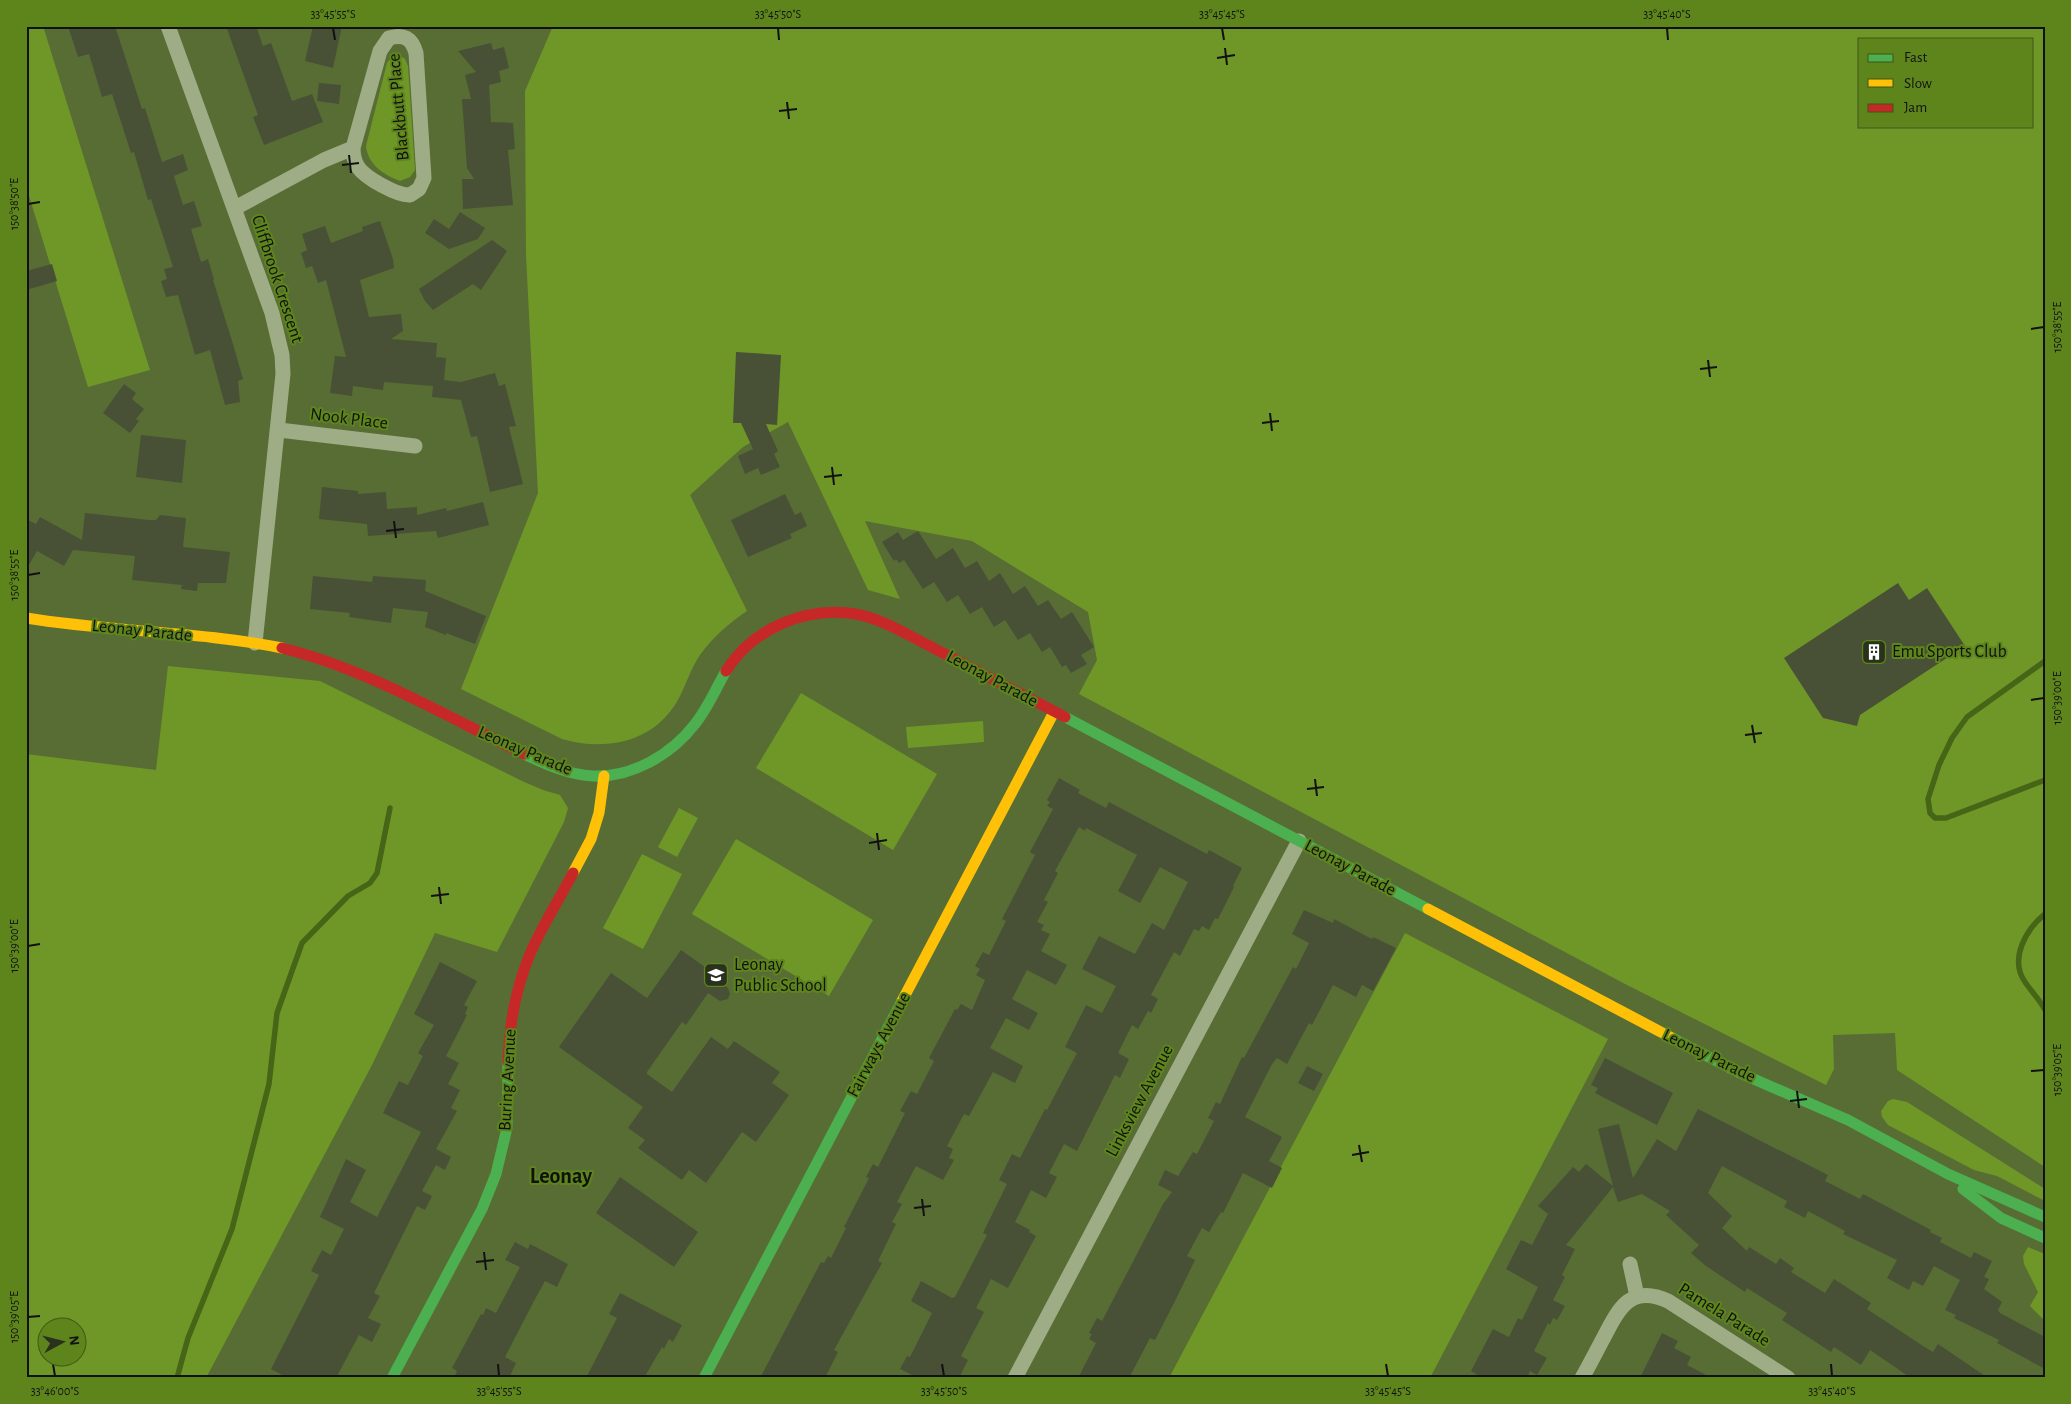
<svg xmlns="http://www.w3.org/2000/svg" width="2071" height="1404" viewBox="0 0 2071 1404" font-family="'Alegreya Sans',sans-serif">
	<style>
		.green { fill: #6f9728; fill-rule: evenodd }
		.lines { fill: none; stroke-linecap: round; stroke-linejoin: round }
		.stream { stroke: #476516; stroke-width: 5.5 }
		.building { fill: #485136 }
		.street { stroke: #9fad87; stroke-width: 15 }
		.fast { stroke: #4caf50; stroke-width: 11 }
		.slow { stroke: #ffc107; stroke-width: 11 }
		.jam { stroke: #c62828; stroke-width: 11 }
		.ticks { fill: none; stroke: #111; stroke-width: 2 }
		.labels { text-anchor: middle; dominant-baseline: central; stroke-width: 4; stroke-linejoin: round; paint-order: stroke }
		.street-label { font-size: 18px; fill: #111; stroke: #5e851c }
		.poi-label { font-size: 18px; fill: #111; stroke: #5e851c; text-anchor: start }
		.district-label { font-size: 22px; font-weight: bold; fill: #111; stroke: #5e851c }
		.neatline { fill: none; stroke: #111; stroke-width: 2 }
		.ticks-label { font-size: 12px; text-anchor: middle; fill: #111 }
	</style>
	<rect width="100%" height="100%" fill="#586d34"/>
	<g class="green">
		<polygon points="26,26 43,26 150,370 88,387 26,186"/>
		<path d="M 553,26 L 2045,26 L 2045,1167 L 1897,1070 L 1895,1033 L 1833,1035 L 1834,1069 L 1826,1085 L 1627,985 L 1079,694 L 1097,660 L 1088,612 L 972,541 L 865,521 L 900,599 L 868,590 L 788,422 L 743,447 L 690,495 L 747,611 C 729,623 713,637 700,655 C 691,668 687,682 680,696 C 657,742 607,752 562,739 L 461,689 L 538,493 L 526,255 L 525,91 ZM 1860,39 L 2032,39 L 2032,126 L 1860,126 Z"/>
		<path d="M 400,56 L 405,59 L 408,66 L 415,170 L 410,177 L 400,181 C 384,175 368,165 366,146 L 387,63 L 392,57 Z"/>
		<path d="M 168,666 L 320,681 L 522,781 L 543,790 L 560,795 L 568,808 L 564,822 L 497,952 L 435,933 L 372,1065 L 206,1378 L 26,1378 L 26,754 L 156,770 ZM 48,1326 L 78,1326 L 78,1356 L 48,1356 Z"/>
		<polygon points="801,693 937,774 893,850 756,768"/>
		<polygon points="983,721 984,742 908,748 906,727"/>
		<polygon points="679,808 698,818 677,857 658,847"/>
		<polygon points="736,839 873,920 829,996 692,914"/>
		<polygon points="642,854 682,874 643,949 603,928"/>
		<polygon points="1405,933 1608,1039 1430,1378 1169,1378"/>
		<polygon points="1893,1099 1907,1102 2045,1189 2045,1201 1997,1176 1974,1170 1888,1125 1882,1117 1881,1111 1888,1101"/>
		<polygon points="2028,1247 2045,1254 2045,1321 2030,1306 2038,1292 2024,1264 2023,1256"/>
	</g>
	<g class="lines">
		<g class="stream">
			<polyline points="2045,661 1967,717 1952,738 1939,765 1928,799 1930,813 1935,818 1946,818 2045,780"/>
			<path d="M 2045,914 C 2026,929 2009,959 2025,982 C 2031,991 2040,1000 2045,1010"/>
			<polyline points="177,1378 188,1338 232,1229 269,1084 277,1013 302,943 348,896 370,883 377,873 390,808"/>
		</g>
	</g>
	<g class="building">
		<polygon points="68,26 115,26 142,109 145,108 162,162 183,154 188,170 174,176 183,205 194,201 202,226 191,229 201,262 208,259 214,280 213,280 233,344 243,379 238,381 240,402 225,405 210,350 195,355 178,295 166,297 161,281 167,279 164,269 173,267 151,199 148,200 134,152 131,153 112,94 102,97 89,54 78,57"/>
		<polygon points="226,26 256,26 263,46 271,43 292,101 312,94 323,122 264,145 253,117 258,115"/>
		<polygon points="313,26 342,26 333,68 305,61"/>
		<polygon points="491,43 493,50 504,47 509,68 499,71 501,82 489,85 491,122 513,123 515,149 508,150 513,205 463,209 462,179 474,179 467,168 462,99 471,99 465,75 476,72 458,51"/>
		<polygon points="319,83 341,85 339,104 317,101"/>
		<polygon points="460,212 485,228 478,239 449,249 425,233 434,219 449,229"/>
		<polygon points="380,221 393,259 394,268 360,280 369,317 401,314 403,331 391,339 437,343 436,357 446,358 444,380 461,382 495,373 499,386 505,384 516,426 509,427 523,484 490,492 477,436 471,437 461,400 432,397 433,386 384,382 383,390 353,386 352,396 330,393 335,356 346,357 326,280 318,283 312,266 306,268 301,253 307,250 302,234 325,226 331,243 363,231 362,227"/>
		<polygon points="492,240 507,251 481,290 473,284 433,310 425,301 419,289"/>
		<polygon points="52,264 57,281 26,290 26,271"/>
		<polygon points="736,352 781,355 777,425 766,424 778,451 774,454 780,467 761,475 758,468 745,474 738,456 753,449 741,423 733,423"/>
		<polygon points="124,384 136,393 132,399 144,409 136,419 139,421 130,433 103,413"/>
		<polygon points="141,435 186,440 182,483 136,477"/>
		<polygon points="322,487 358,491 358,494 386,492 387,509 417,507 417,515 446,508 447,511 483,502 489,525 438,538 436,531 368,536 367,524 319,519"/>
		<polygon points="785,494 795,515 801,512 807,526 790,534 792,538 748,557 731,520"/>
		<polygon points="85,513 149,520 156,520 160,515 186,518 183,547 230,552 226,583 198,583 197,591 181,589 182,585 132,580 135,556 73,550 64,566 37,551 26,570 26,519 36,524 40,517 82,540"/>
		<polygon points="918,531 936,559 953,548 965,568 977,561 989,581 1000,573 1013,594 1025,586 1038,606 1048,600 1061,619 1072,612 1094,647 1081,655 1087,664 1071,673 1066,665 1062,667 1050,647 1042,652 1030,633 1018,640 1005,620 994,627 982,607 970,614 958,595 947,602 934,582 923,589 904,560 899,563 896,559 894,561 882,542 898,532 903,540"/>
		<polygon points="313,576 372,582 373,576 426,580 425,591 486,616 475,644 446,633 446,635 425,627 428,612 393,608 391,623 349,617 350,613 310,609"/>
		<polygon points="1898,583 1909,600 1927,588 1965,646 1860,715 1857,726 1823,718 1784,658"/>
		<polygon points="1059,778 1080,790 1078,793 1106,808 1109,802 1207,854 1209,850 1242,868 1233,886 1234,887 1218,919 1215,918 1209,930 1202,926 1199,931 1194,929 1180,956 1174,952 1151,995 1158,999 1151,1013 1148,1011 1138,1029 1132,1025 1118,1053 1129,1059 1120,1078 1115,1075 1077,1151 1064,1144 1049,1173 1057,1177 1046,1198 1031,1190 1015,1222 1030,1230 1029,1232 1036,1236 1008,1288 991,1279 976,1308 984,1312 961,1356 968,1360 959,1378 918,1378 900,1369 907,1356 910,1357 932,1313 911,1301 921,1281 952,1298 955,1297 987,1235 983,1233 1007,1184 999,1180 1012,1154 1020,1158 1045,1109 1047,1110 1077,1053 1065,1047 1086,1005 1102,1013 1116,986 1082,969 1099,936 1135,954 1152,923 1164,930 1188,882 1160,867 1140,903 1118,891 1137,855 1086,828 1085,831 1079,827 1055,871 1058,873 1044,900 1048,902 1037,922 1044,925 1041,930 1050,934 1041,951 1067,965 1056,985 1027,970 1012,999 1038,1013 1029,1030 1006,1018 990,1048 1023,1066 1015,1083 993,1072 969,1116 964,1114 947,1146 953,1149 949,1158 954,1160 943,1180 916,1166 897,1202 902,1204 892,1222 896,1224 878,1261 882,1263 834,1350 838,1352 825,1378 760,1378 821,1262 824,1263 828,1256 831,1258 846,1228 844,1227 869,1178 866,1177 873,1164 878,1167 905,1113 900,1111 911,1091 917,1094 934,1061 929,1058 955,1009 957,1010 961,1004 972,1010 985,980 976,975 980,969 975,966 983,952 989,955 1006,921 1002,919 1035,855 1030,852 1053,809 1047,806 1050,802 1047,800"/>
		<polygon points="1304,910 1333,923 1334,919 1372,939 1373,937 1396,948 1373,991 1362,985 1356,997 1333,985 1312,1025 1309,1023 1287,1064 1277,1058 1272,1064 1245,1117 1282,1137 1269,1161 1282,1168 1272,1188 1243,1173 1223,1213 1221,1212 1209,1232 1202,1228 1187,1256 1195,1260 1176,1299 1155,1340 1150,1338 1129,1378 1078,1378 1096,1343 1089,1339 1092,1334 1089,1333 1097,1318 1102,1321 1163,1204 1172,1192 1158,1185 1165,1170 1178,1176 1193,1152 1197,1154 1214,1121 1208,1118 1216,1102 1220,1104 1242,1057 1244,1058 1293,967 1296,969 1309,943 1292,934"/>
		<polygon points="681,950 719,977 718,979 728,988 730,994 728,999 720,1001 708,993 686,1025 682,1022 647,1072 647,1074 672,1092 711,1037 728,1049 734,1041 780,1072 772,1083 789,1095 756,1142 742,1132 706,1183 689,1170 682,1180 638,1148 645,1140 628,1128 643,1107 559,1047 611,973 647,998"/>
		<polygon points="440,962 477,981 464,1005 468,1007 465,1014 467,1015 446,1056 459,1063 448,1084 460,1090 451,1108 457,1111 436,1149 451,1157 445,1170 436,1165 422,1191 432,1196 425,1210 417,1206 374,1293 380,1296 368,1318 381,1324 372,1342 359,1335 336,1378 288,1378 271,1369 319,1275 311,1271 322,1250 331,1255 344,1229 320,1217 346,1159 366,1170 350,1202 377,1217 421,1132 383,1113 399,1081 408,1085 423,1056 418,1053 434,1025 414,1014"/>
		<polygon points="1605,1058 1673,1093 1657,1125 1595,1093 1598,1088 1591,1085"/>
		<polygon points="1307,1066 1323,1074 1314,1091 1298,1083"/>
		<polygon points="1698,1109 1828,1175 1825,1181 1860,1199 1863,1194 1931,1230 1930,1232 1942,1238 1940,1242 1971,1258 1974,1252 1992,1261 1984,1277 1989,1279 1984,1289 2002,1302 1998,1310 2000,1313 2045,1337 2045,1369 1997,1343 1999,1340 1954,1318 1956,1315 1945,1310 1960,1280 1934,1266 1923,1286 1913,1281 1909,1290 1887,1278 1897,1260 1843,1234 1845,1231 1808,1211 1805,1218 1784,1207 1787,1201 1722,1166 1708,1193 1732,1216 1722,1228 1747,1251 1749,1247 1776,1264 1780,1258 1794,1268 1791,1272 1825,1293 1834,1279 1871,1303 1867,1309 1923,1346 1933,1352 1938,1344 1988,1378 1911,1378 1870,1350 1861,1365 1834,1347 1831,1352 1782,1320 1787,1313 1747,1288 1745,1292 1706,1266 1691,1253 1699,1245 1666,1215 1670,1211 1642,1194 1618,1202 1613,1187 1566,1245 1575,1249 1562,1275 1565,1277 1553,1300 1565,1306 1557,1320 1553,1318 1550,1325 1548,1323 1534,1351 1547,1358 1537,1375 1530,1371 1527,1378 1483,1378 1471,1371 1493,1329 1509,1337 1518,1318 1522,1320 1538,1287 1506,1269 1521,1240 1532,1245 1548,1214 1538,1206 1573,1167 1579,1172 1586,1164 1613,1186 1598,1129 1619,1124 1633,1178 1657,1139 1676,1151"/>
		<polygon points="620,1177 698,1232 674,1267 596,1213"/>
		<polygon points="515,1242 528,1249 530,1244 568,1264 557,1287 545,1281 534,1301 505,1357 516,1363 509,1378 454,1378 457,1371 452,1368 481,1314 483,1315 486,1308 496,1313 520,1267 505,1260"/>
		<polygon points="620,1293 682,1325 673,1342 669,1339 664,1349 662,1347 644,1378 586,1378 617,1318 609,1314"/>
		<polygon points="1662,1333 1678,1341 1674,1348 1691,1357 1687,1365 1712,1378 1640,1378"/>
	</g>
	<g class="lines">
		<g class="street">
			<polyline points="168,26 272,313 282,355 283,374 255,643"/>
			<path d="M 235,208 L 324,160 L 353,148 L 380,51 L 389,38 C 404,34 412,38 416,53 L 424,178 L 419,189 L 410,195 C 398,196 365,178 358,167 C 354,161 353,155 353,148"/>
			<polyline points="279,430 415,446"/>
			<polyline points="1630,1264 1637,1296"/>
			<polyline points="1015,1378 1299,841"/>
			<path d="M 1582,1378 C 1590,1364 1597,1350 1604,1337 C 1619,1308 1631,1284 1668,1301 L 1788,1378"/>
		</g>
		<g class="fast">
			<polyline points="1065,717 1428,909"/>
			<path d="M 524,754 C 545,764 569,775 593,776 C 632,778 672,754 695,724 C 708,708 716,688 726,671"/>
			<polyline points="1674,1039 1740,1073 1848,1120 1948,1174 2045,1217"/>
			<polyline points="1963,1189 2001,1218 2045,1238"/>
			<polyline points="392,1378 482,1209 496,1174 507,1128 508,1062"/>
			<polyline points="704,1378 902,1001"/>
		</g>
		<g class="slow">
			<path d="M 26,618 C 111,632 198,631 282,648"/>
			<polyline points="573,873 591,839 599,813 604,776"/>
			<polyline points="1428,909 1674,1039"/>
			<polyline points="902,1001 1054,712"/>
		</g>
		<g class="jam">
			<path d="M 282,648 C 367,669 446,716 524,754"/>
			<path d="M 726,671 C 753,628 806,606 856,614 C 873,617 888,624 903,632 L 1065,717"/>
			<path d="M 508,1062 C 509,1025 516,988 530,954 C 542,926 559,900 573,873"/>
		</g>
	</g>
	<path class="ticks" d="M 333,28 L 335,40M 778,28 L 779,40M 1222,28 L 1224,40M 1667,28 L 1668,40M 1225,48 L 1227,65M 1217,58 L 1235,55M 787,102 L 789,119M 779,111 L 797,109M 349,155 L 351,173M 342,165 L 359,163M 28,204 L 40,202M 2031,329 L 2044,327M 1708,360 L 1710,377M 1700,369 L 1717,367M 1270,413 L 1272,431M 1262,423 L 1279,421M 832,467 L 834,485M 824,477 L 842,475M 394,521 L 396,538M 386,531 L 404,529M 28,575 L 40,573M 2031,700 L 2044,698M 1752,725 L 1755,743M 1745,735 L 1762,733M 1315,779 L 1317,796M 1307,789 L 1324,787M 877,833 L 879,850M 869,843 L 887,840M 439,887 L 441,904M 431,896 L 449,894M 28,946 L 40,944M 2031,1071 L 2044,1070M 1797,1091 L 1799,1108M 1790,1101 L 1807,1099M 1359,1145 L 1362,1162M 1352,1155 L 1369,1152M 922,1199 L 924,1216M 914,1208 L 931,1206M 484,1252 L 486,1270M 476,1262 L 494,1260M 28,1317 L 40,1316M 53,1364 L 55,1376M 498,1364 L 499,1376M 942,1364 L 944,1376M 1386,1364 L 1388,1376M 1831,1364 L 1832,1376"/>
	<defs>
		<symbol id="building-square" viewBox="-11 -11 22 22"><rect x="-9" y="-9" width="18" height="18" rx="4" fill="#2a311d" stroke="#5e851c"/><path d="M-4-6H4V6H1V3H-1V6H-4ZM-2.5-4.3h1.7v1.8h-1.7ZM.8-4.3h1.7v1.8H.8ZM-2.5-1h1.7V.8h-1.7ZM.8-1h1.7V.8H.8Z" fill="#fff"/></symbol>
		<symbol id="school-square" viewBox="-11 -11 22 22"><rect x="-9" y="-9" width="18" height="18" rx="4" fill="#2a311d" stroke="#5e851c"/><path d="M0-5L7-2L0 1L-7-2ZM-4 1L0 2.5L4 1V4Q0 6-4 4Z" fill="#fff"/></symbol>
	</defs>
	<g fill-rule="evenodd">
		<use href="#building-square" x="1860" y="638" width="28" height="28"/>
		<use href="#school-square" x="702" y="961" width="28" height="28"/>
	</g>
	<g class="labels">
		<g class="street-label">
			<text transform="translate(399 107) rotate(-95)">Blackbutt Place</text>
			<text transform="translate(277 279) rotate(72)">Cliffbrook Crescent</text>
			<text transform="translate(349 419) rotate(7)">Nook Place</text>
			<text transform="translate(142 631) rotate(6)">Leonay Parade</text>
			<text transform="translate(992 679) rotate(28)">Leonay Parade</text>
			<text transform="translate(525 751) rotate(23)">Leonay Parade</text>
			<text transform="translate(1350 868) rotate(28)">Leonay Parade</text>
			<text transform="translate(879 1045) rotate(-62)">Fairways Avenue</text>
			<text transform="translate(1709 1056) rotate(26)">Leonay Parade</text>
			<text transform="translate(508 1080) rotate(-87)">Buring Avenue</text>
			<text transform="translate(1140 1101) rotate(-62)">Linksview Avenue</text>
			<text transform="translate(1724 1315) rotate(32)">Pamela Parade</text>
		</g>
		<g class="poi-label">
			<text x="1892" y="652">Emu Sports Club</text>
			<text x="734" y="965">Leonay<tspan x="734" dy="21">Public School</tspan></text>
		</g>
		<g class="district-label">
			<text x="561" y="1176">Leonay</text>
		</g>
	</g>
	<rect width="2071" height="1404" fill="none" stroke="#5e851c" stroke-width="55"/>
	<rect x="1858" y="38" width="175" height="90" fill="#5e851c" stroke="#3f5718"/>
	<rect x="1868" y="54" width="25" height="8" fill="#4caf50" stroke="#3f5718"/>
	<text x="1904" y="62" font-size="15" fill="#111111">Fast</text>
	<rect x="1868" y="79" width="25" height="8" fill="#ffc107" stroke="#3f5718"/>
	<text x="1904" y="88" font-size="15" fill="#111111">Slow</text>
	<rect x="1868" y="104" width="25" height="8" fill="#c62828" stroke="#3f5718"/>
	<text x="1904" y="112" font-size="15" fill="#111111">Jam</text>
	<g transform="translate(62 1342) rotate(83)"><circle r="24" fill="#5e851c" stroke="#3f5718"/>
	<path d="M0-4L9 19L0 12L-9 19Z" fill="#2a311d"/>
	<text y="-8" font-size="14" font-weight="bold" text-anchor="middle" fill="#111111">N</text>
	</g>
	<rect x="28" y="28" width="2016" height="1348" class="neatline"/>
	<g class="ticks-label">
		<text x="333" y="18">33°45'55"S</text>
		<text x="778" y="18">33°45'50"S</text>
		<text x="1222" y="18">33°45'45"S</text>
		<text x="1667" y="18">33°45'40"S</text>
		<text transform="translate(14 204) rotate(-90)" y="4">150°38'50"E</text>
		<text transform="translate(2057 327) rotate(-90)" y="4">150°38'55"E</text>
		<text transform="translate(14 575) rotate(-90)" y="4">150°38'55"E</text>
		<text transform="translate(2057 698) rotate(-90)" y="4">150°39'00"E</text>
		<text transform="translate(14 946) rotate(-90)" y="4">150°39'00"E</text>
		<text transform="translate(2057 1070) rotate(-90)" y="4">150°39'05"E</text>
		<text transform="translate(14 1317) rotate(-90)" y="4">150°39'05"E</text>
		<text x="55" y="1395">33°46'00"S</text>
		<text x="499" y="1395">33°45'55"S</text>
		<text x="944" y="1395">33°45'50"S</text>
		<text x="1388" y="1395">33°45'45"S</text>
		<text x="1832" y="1395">33°45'40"S</text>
	</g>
</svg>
